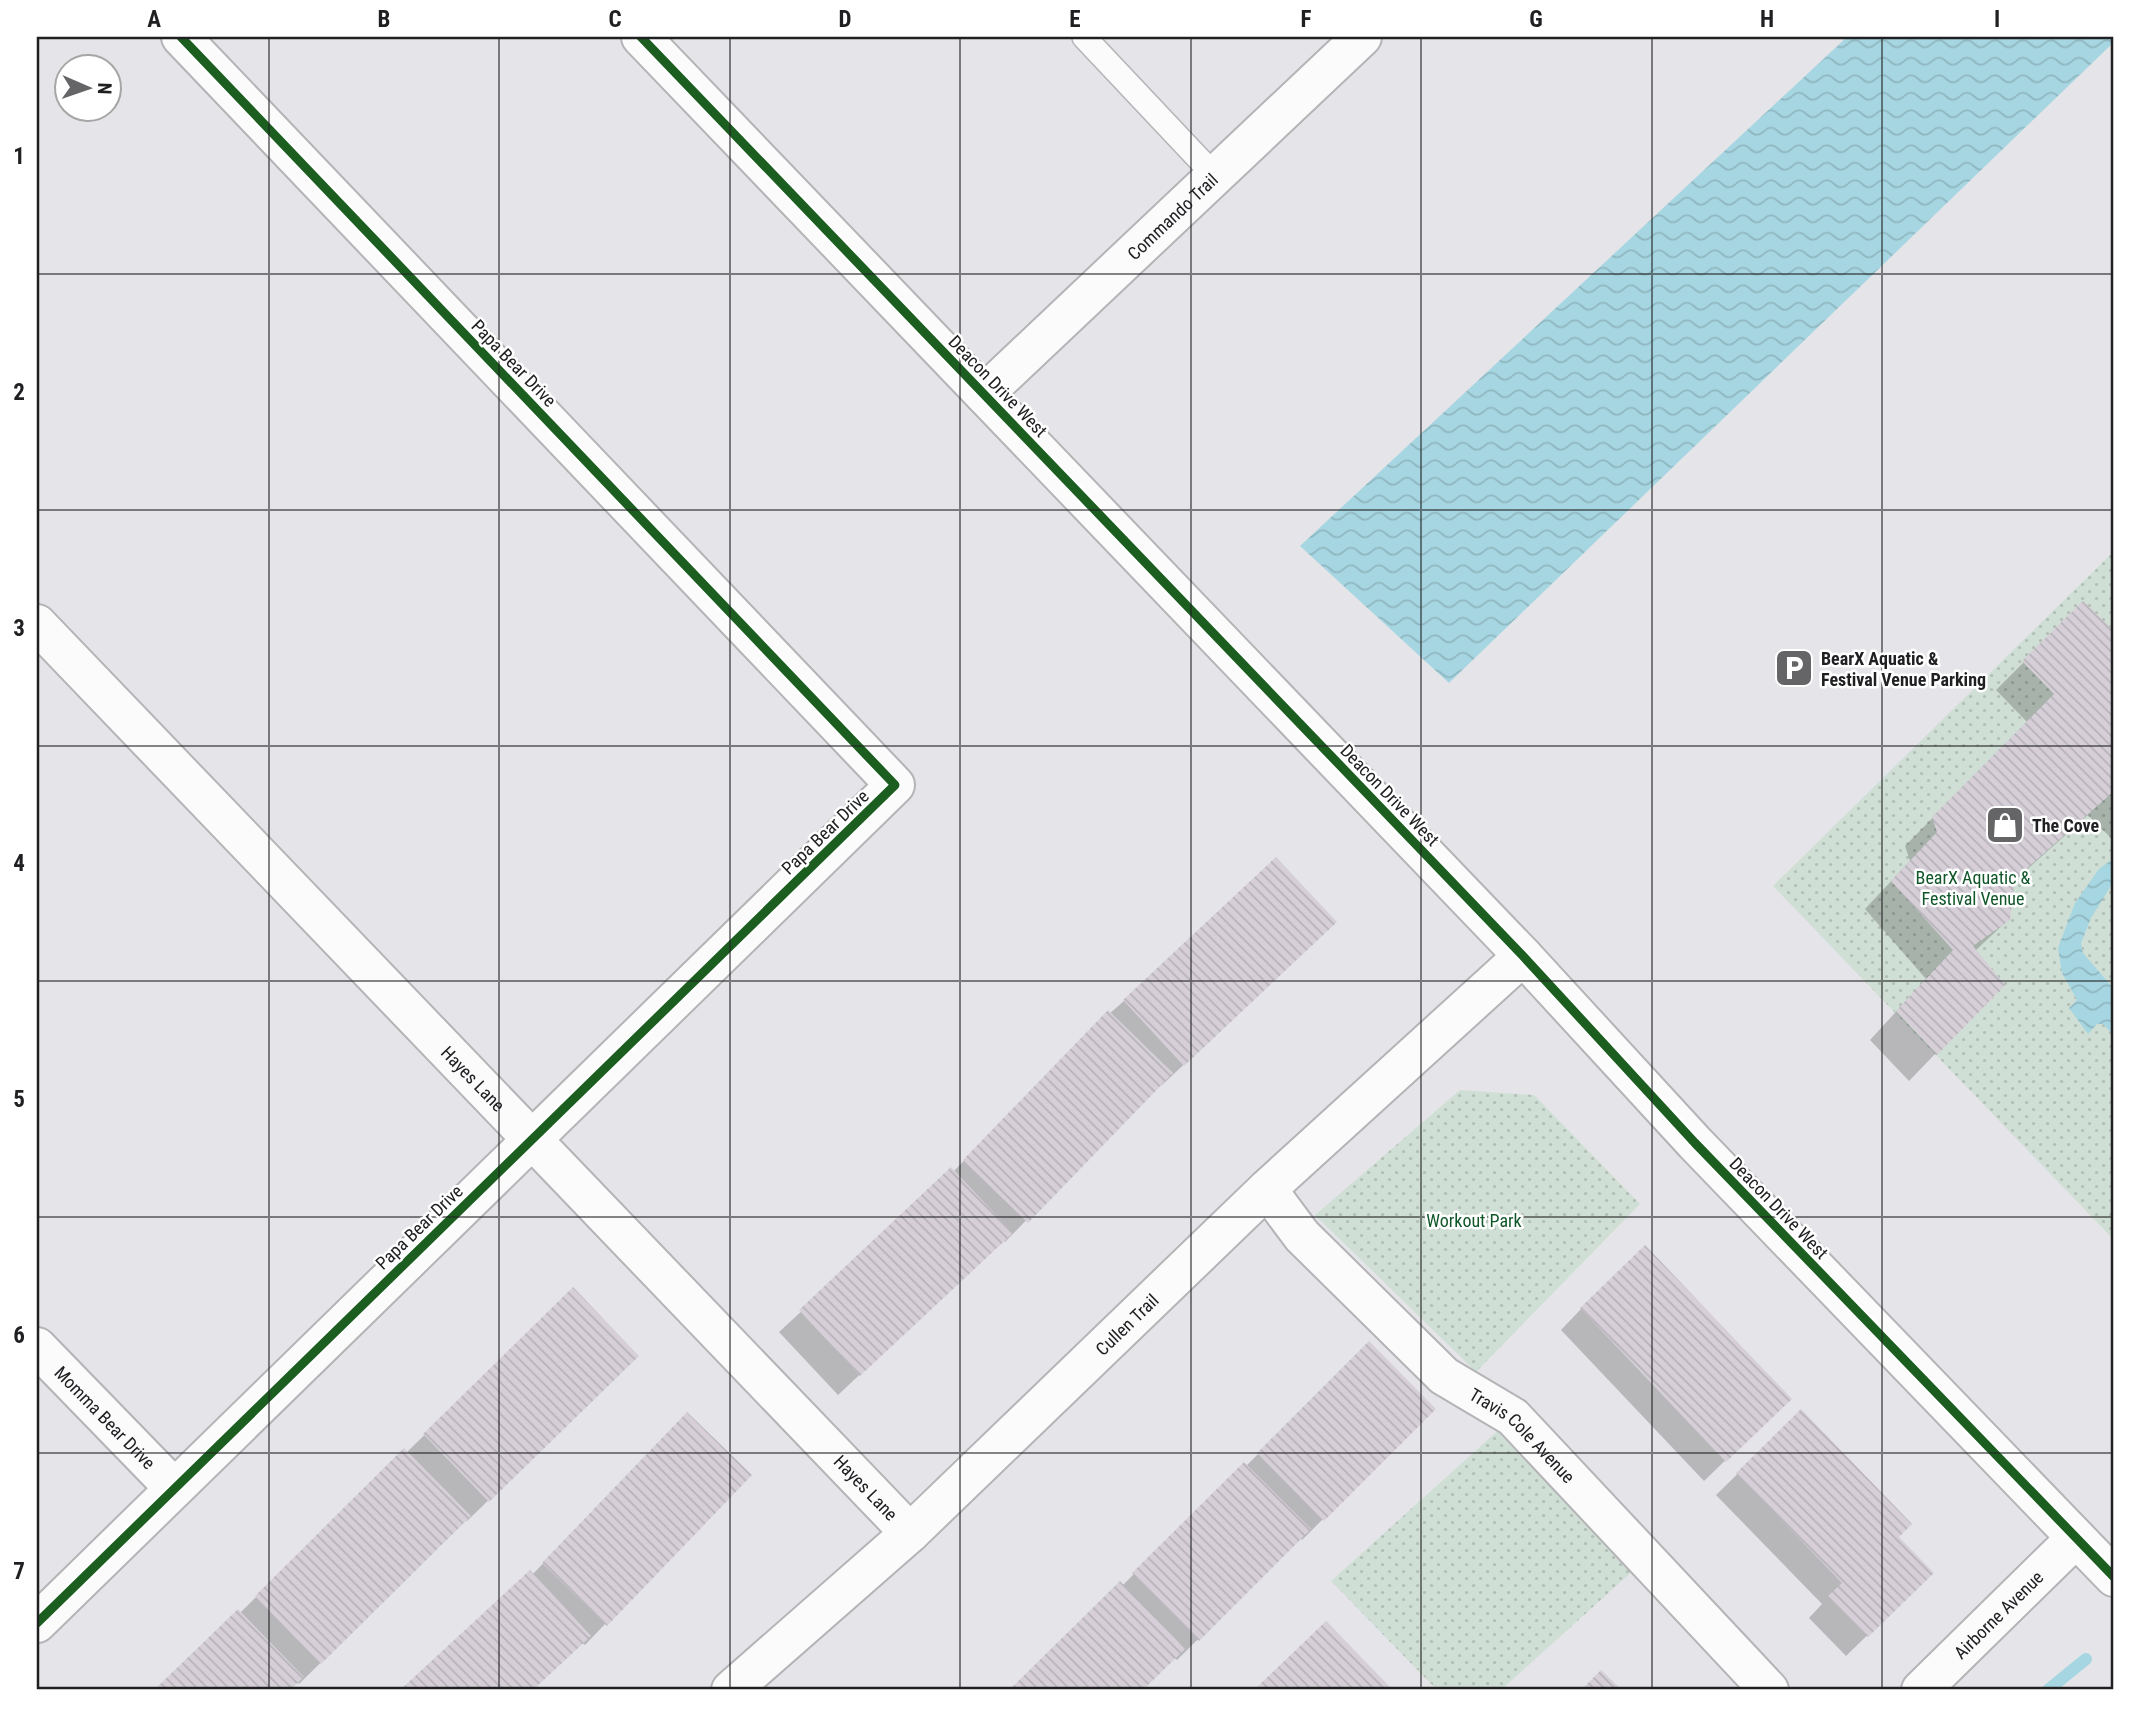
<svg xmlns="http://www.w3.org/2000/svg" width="2151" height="1727" viewBox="0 0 2151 1727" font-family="'Roboto Condensed',sans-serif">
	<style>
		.park { fill: url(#park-dots) }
		.water { fill: url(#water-waves) }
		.shadow { fill: #0003 }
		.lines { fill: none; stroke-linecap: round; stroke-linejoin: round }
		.stream { stroke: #a6d6e1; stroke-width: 12 }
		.building { fill: url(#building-back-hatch) }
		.lane-casing { stroke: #b4b4b7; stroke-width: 26 }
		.street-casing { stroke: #b4b4b7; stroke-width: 42 }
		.secondary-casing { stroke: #b4b4b7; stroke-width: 42 }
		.lane { stroke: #fbfbfc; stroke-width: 23 }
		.street { stroke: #fbfbfc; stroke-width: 38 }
		.secondary { stroke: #fbfbfc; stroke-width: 38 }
		.cycleway-casing { stroke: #fff; stroke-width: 13 }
		.cycleway { stroke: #1b5e20; stroke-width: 9 }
		.grid { fill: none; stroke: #202023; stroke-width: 2; stroke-opacity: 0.55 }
		.labels { text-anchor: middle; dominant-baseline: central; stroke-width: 5; stroke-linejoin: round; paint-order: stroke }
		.street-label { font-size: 18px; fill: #202023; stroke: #fff }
		.poi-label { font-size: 18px; font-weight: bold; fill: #202023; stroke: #fff; text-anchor: start }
		.park-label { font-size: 18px; fill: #105629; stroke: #fff }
		.neatline { fill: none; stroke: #202023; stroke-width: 2.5 }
		.grid-label { font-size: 23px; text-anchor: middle; font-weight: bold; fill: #202023 }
	</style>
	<defs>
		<pattern id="park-dots" width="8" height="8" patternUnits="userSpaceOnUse" patternTransform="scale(1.75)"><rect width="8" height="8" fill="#d0dfd5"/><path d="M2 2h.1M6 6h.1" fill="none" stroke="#b2bfb7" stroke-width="1.8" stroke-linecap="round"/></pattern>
		<pattern id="water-waves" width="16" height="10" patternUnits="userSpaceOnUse" patternTransform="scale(1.75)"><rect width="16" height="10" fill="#a6d6e1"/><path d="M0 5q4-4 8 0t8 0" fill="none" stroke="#8fb7c1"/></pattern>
		<pattern id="building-back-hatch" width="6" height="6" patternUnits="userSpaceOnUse" patternTransform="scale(1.75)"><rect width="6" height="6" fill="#d6cfd8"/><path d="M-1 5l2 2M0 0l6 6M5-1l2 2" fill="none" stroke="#b7b1b9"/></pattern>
	</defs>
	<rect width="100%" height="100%" fill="#e5e5e9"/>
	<g class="park">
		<polygon points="2114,551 2114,1240 1773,886"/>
		<polygon points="1460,1090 1534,1095 1640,1204 1476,1372 1315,1215"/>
		<polygon points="1513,1417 1646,1559 1501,1690 1437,1690 1331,1581"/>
	</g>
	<g class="water">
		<polygon points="1847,37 2114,37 2114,42 1449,683 1300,546"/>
		<polygon points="2114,858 2114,881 2091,918 2081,943 2083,953 2114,989 2114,1035 2103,1024 2097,1024 2088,1034 2069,1008 2077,1000 2062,973 2058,948 2075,903 2099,869"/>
	</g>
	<g class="shadow">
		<polygon points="2083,603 2114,633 2114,841 2088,815 2013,882 2009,919 1975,951 1936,1053 1909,1081 1870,1040 1926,979 1865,909 1910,861 1905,846 2027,722 1996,690"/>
		<polygon points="1314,943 1162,1085 1160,1083 1005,1242 1003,1240 838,1395 779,1332 953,1172 1087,1033 1124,1001"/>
		<polygon points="573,1290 616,1377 467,1521 465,1520 299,1684 297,1682 288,1690 156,1690 238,1611 240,1613 404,1450 407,1452"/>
		<polygon points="1581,1309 1768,1419 1704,1481 1561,1330"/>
		<polygon points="1369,1344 1433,1409 1302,1540 1300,1538 1177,1660 1174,1657 1141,1690 1011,1690 1119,1584 1122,1586 1244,1464 1246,1466"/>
		<polygon points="1801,1412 1897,1537 1931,1573 1846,1656 1809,1618 1822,1604 1716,1495"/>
		<polygon points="667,1435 605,1624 585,1645 582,1643 532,1690 403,1690 530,1573 532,1575"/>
		<polygon points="1326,1623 1391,1690 1257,1690"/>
	</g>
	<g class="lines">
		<polyline class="stream" points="2048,1690 2086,1659"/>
	</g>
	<g class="building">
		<polygon points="2083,601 2114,631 2114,791 2015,879 2010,920 1973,946 2005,985 1937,1055 1896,1011 1953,950 1891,881 1937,832 1932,817 2054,694 2022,661"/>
		<polygon points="1276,857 1337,922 1184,1066 1123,1000"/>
		<polygon points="1108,1010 1173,1073 1028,1223 963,1160"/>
		<polygon points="951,1167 1013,1233 860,1376 799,1310"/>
		<polygon points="1645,1245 1792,1399 1726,1462 1580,1308"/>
		<polygon points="573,1287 639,1356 489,1502 423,1434"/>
		<polygon points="1369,1341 1436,1409 1324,1521 1257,1453"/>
		<polygon points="1801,1409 1912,1524 1899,1537 1934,1573 1868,1637 1828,1596 1842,1583 1736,1473"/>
		<polygon points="687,1412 752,1475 607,1626 542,1563"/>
		<polygon points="404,1448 471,1516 321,1664 255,1596"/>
		<polygon points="1244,1462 1311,1529 1199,1641 1132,1573"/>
		<polygon points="530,1570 591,1636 533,1690 400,1690"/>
		<polygon points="1120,1581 1185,1649 1143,1690 1009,1690"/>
		<polygon points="238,1609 304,1677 290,1690 154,1690"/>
		<polygon points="1326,1621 1393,1690 1254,1690"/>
		<polygon points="1601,1670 1622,1690 1581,1690"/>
	</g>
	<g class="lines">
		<defs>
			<polyline id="lane" points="1084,37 1215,176"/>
			<g id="street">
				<path id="s1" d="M 984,394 L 1362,37"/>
				<path id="s2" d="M 37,624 L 910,1533"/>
				<path id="s3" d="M 1267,1189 L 1302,1236 L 1444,1376 L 1513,1417 L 1769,1690"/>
				<path id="s4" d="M 37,1347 L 174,1488"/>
				<polyline points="37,1623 895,785 181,37"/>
				<path id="s5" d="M 731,1690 L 910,1533 L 1267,1189 L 1523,956"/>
				<path id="s6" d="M 1921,1690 L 2076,1538"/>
			</g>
			<polyline id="secondary" points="641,37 1523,956 1695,1143 2114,1577"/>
		</defs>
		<use href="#lane" class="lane-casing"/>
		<use href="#street" class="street-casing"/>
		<use href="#secondary" class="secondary-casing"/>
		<use href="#lane" class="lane"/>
		<use href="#street" class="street"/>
		<use href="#secondary" class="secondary"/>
		<defs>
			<g id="cycleway">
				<polyline points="641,37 1523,956 1695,1143 2114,1577"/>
				<polyline points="37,1623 895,785 181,37"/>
			</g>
		</defs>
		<use href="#cycleway" class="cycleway-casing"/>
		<use href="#cycleway" class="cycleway"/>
	</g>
	<path class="grid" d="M 269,37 L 269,1690M 499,37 L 499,1690M 730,37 L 730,1690M 960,37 L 960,1690M 1191,37 L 1191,1690M 1421,37 L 1421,1690M 1652,37 L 1652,1690M 1882,37 L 1882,1690M 37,274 L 2114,274M 37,510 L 2114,510M 37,746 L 2114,746M 37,981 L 2114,981M 37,1217 L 2114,1217M 37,1453 L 2114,1453"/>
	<defs>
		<symbol id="parking-square" viewBox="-11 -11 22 22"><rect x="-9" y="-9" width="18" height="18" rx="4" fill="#656568" stroke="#fff"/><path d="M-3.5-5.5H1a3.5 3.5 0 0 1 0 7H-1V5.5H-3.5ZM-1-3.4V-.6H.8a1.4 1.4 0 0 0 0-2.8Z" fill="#fff"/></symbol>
		<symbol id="shop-square" viewBox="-11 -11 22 22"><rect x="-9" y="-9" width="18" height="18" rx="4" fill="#656568" stroke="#fff"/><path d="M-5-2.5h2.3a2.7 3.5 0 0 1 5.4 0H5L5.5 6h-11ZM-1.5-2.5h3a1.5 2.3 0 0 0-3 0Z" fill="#fff"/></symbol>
	</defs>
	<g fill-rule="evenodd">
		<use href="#parking-square" x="1772" y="646" width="44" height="44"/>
		<use href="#shop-square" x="1983" y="803" width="44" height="44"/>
	</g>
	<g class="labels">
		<g class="street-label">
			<text stroke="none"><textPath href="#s1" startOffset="259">Commando Trail</textPath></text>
			<text transform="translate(514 363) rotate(46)">Papa Bear Drive</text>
			<text transform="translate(998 386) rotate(46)">Deacon Drive West</text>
			<text transform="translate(1390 795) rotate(46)">Deacon Drive West</text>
			<text transform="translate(825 832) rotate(-44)">Papa Bear Drive</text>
			<text stroke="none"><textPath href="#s2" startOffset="630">Hayes Lane</textPath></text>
			<text transform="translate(1779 1208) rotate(46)">Deacon Drive West</text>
			<text transform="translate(419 1227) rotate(-44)">Papa Bear Drive</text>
			<text stroke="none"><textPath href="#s5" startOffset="539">Cullen Trail</textPath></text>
			<text stroke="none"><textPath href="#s4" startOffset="98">Momma Bear Drive</textPath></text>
			<text stroke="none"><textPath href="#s3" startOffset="357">Travis Cole Avenue</textPath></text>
			<text stroke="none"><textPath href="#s2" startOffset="1197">Hayes Lane</textPath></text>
			<text stroke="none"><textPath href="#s6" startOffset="108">Airborne Avenue</textPath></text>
		</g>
		<g class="poi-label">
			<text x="1821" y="658">BearX Aquatic &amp;<tspan x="1821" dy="21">Festival Venue Parking</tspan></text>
			<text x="2032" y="825">The Cove</text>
		</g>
		<g class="park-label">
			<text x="1973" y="877">BearX Aquatic &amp;<tspan x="1973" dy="21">Festival Venue</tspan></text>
			<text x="1474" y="1220">Workout Park</text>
		</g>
	</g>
	<rect width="2151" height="1727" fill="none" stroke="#ffffff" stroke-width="77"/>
	<g transform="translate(88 88) rotate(92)"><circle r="33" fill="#ffffff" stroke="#a6a6a7" stroke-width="2"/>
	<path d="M0-5L12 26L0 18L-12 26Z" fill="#656568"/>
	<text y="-10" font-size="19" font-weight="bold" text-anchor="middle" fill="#202023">N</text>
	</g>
	<rect x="38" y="38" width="2074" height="1650" class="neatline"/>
	<g class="grid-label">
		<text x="154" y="27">A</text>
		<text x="384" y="27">B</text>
		<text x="615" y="27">C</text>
		<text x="845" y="27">D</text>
		<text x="1075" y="27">E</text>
		<text x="1306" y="27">F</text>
		<text x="1536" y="27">G</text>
		<text x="1767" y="27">H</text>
		<text x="1997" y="27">I</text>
		<text x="19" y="164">1</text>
		<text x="19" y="400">2</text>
		<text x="19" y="636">3</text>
		<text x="19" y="871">4</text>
		<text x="19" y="1107">5</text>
		<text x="19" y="1343">6</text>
		<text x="19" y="1579">7</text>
	</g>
</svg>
